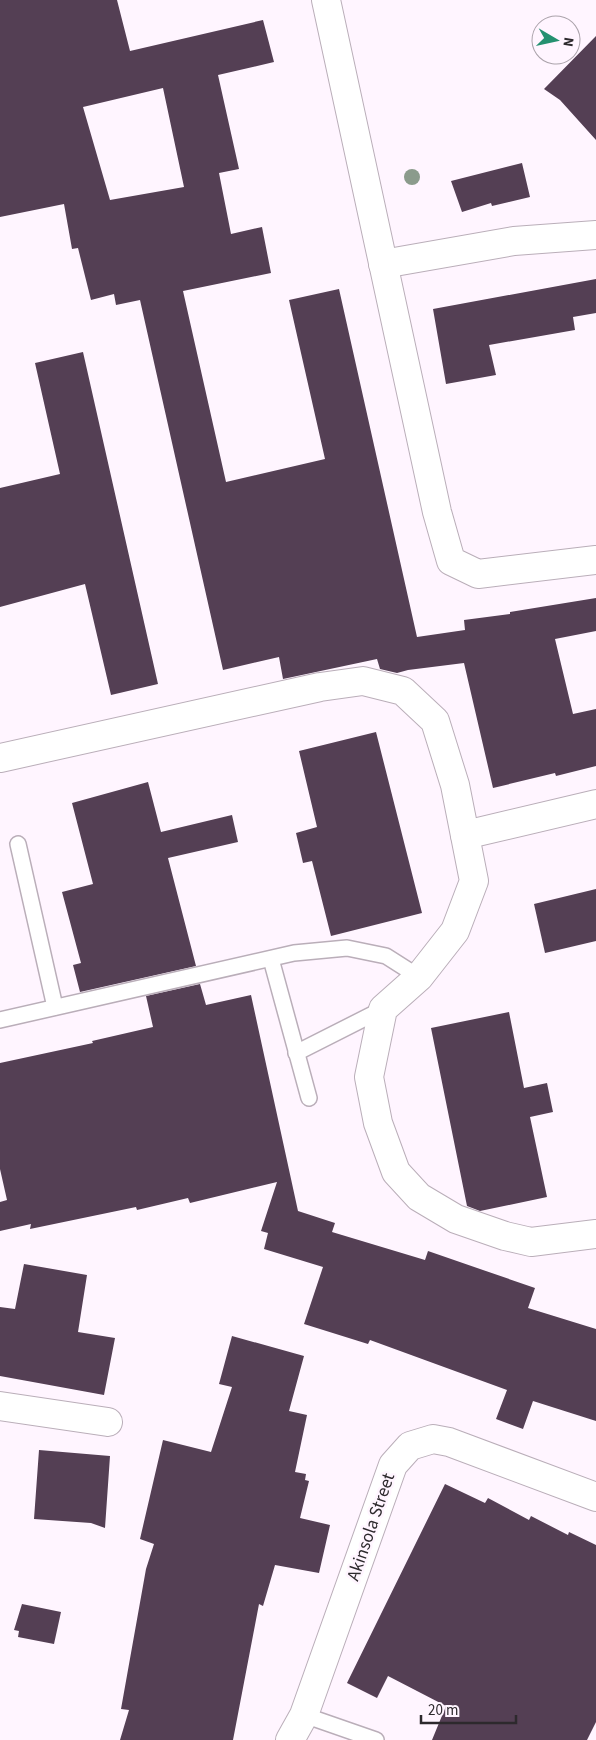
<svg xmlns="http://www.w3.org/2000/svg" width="596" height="1740" viewBox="0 0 596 1740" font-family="'Source Sans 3',sans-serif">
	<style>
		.building { fill: #543f54; fill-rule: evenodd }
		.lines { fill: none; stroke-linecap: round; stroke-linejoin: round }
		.lane-casing { stroke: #baaeb9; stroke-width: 18 }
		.street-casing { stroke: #baaeb9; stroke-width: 30 }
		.lane { stroke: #fff; stroke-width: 15 }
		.street { stroke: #fff; stroke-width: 28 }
		.tree { fill: #8b9b8c }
		.labels { text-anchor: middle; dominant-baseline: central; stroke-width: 5; stroke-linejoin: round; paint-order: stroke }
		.street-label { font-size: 18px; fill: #2d292d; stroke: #fff5ff }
	</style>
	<rect width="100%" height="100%" fill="#fff5ff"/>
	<g class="building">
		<path d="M 0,0 L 117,0 L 130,51 L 263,20 L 274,62 L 218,75 L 239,169 L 219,173 L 231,234 L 262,227 L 271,273 L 183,291 L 226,482 L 325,459 L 289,300 L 339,289 L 417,637 L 465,630 L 464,620 L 510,614 L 510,612 L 596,598 L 596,631 L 555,639 L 573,714 L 596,709 L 596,766 L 556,776 L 555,773 L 493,788 L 464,663 L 408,670 L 397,673 L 380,669 L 377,659 L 283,679 L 279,657 L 223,670 L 140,300 L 116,305 L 114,294 L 91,300 L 78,248 L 72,249 L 64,204 L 0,217 ZM 163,88 L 184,187 L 110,200 L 83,107 Z"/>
		<polygon points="596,36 596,140 560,100 544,89"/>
		<polygon points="522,163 530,197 492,206 491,203 462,212 451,181"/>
		<polygon points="596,279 596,313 573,317 575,330 489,345 496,375 446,384 433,309"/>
		<polygon points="83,352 158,684 111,695 85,584 0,607 0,488 60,474 35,363"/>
		<polygon points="376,732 422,913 331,936 312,861 303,863 296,833 317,827 299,751"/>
		<polygon points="148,782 161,832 232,815 238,842 168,858 196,966 80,992 73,965 81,963 62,892 93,884 72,803"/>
		<polygon points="596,889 596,941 545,953 534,904"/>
		<polygon points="200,984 206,1005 251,995 298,1211 335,1223 332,1232 425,1260 428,1251 535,1288 528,1308 596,1329 596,1421 533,1401 523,1429 496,1419 507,1390 370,1340 368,1344 304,1324 323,1267 264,1249 268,1233 261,1231 277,1182 190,1203 188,1198 137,1210 136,1207 30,1229 31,1224 0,1231 0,1202 7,1200 0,1169 0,1063 93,1043 92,1041 153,1027 146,996"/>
		<polygon points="509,1012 524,1088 547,1083 553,1112 530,1117 547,1197 480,1211 467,1206 431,1028"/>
		<polygon points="24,1264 87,1275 78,1332 115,1338 104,1395 0,1376 0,1307 15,1309"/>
		<polygon points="232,1336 304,1356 289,1411 307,1415 295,1472 306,1474 305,1480 309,1481 300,1518 330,1525 319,1573 275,1565 263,1606 259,1604 233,1740 120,1740 129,1710 121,1709 146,1569 154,1544 140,1539 163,1440 211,1452 232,1387 219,1384"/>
		<polygon points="39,1450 110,1456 105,1528 91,1523 34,1519"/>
		<polygon points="445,1484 485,1503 488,1498 529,1520 531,1516 568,1535 569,1532 596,1545 596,1722 587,1740 432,1740 446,1706 388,1676 377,1698 347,1683"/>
		<polygon points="22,1604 61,1612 54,1644 18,1637 19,1631 14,1630"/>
	</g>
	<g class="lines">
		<defs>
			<g id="lane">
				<polyline points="18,844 55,1007"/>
				<polyline points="271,959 309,1098"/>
				<polyline points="0,1020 294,953 347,948 386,956 419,977"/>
				<polyline points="296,1053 383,1009"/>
				<polyline points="304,1715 376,1740"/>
			</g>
			<g id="street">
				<polyline points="326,0 437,512 451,561 478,574 596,560"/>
				<polyline points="383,264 514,241 596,235"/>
				<polyline points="0,758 320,687 363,681 403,691 435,721 455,785 474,881 455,931 419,977 383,1009 369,1077 378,1123 396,1172 419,1197 456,1219 505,1236 531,1242 596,1234"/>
				<polyline points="465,835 596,804"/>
				<polyline points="0,1406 108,1422"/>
				<polyline points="290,1740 304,1715 393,1465 410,1446 433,1439 449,1442 596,1497"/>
			</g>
		</defs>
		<use href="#lane" class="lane-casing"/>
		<use href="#street" class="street-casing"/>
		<use href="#lane" class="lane"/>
		<use href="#street" class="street"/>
	</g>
	<circle class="tree" cx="412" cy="177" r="8"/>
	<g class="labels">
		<g class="street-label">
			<text transform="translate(371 1527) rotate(-71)">Akinsola Street</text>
		</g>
	</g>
	<g transform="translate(556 40) rotate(99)"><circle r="24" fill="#fff5ff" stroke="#aba3ab"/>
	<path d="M0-4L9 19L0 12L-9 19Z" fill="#249170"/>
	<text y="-8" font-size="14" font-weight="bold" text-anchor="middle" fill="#2d292d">N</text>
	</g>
	<path d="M421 1715v8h95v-8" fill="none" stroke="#2d292d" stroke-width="2.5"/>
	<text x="428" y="1715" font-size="15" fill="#2d292d" stroke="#fff5ff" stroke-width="4" paint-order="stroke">20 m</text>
</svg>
